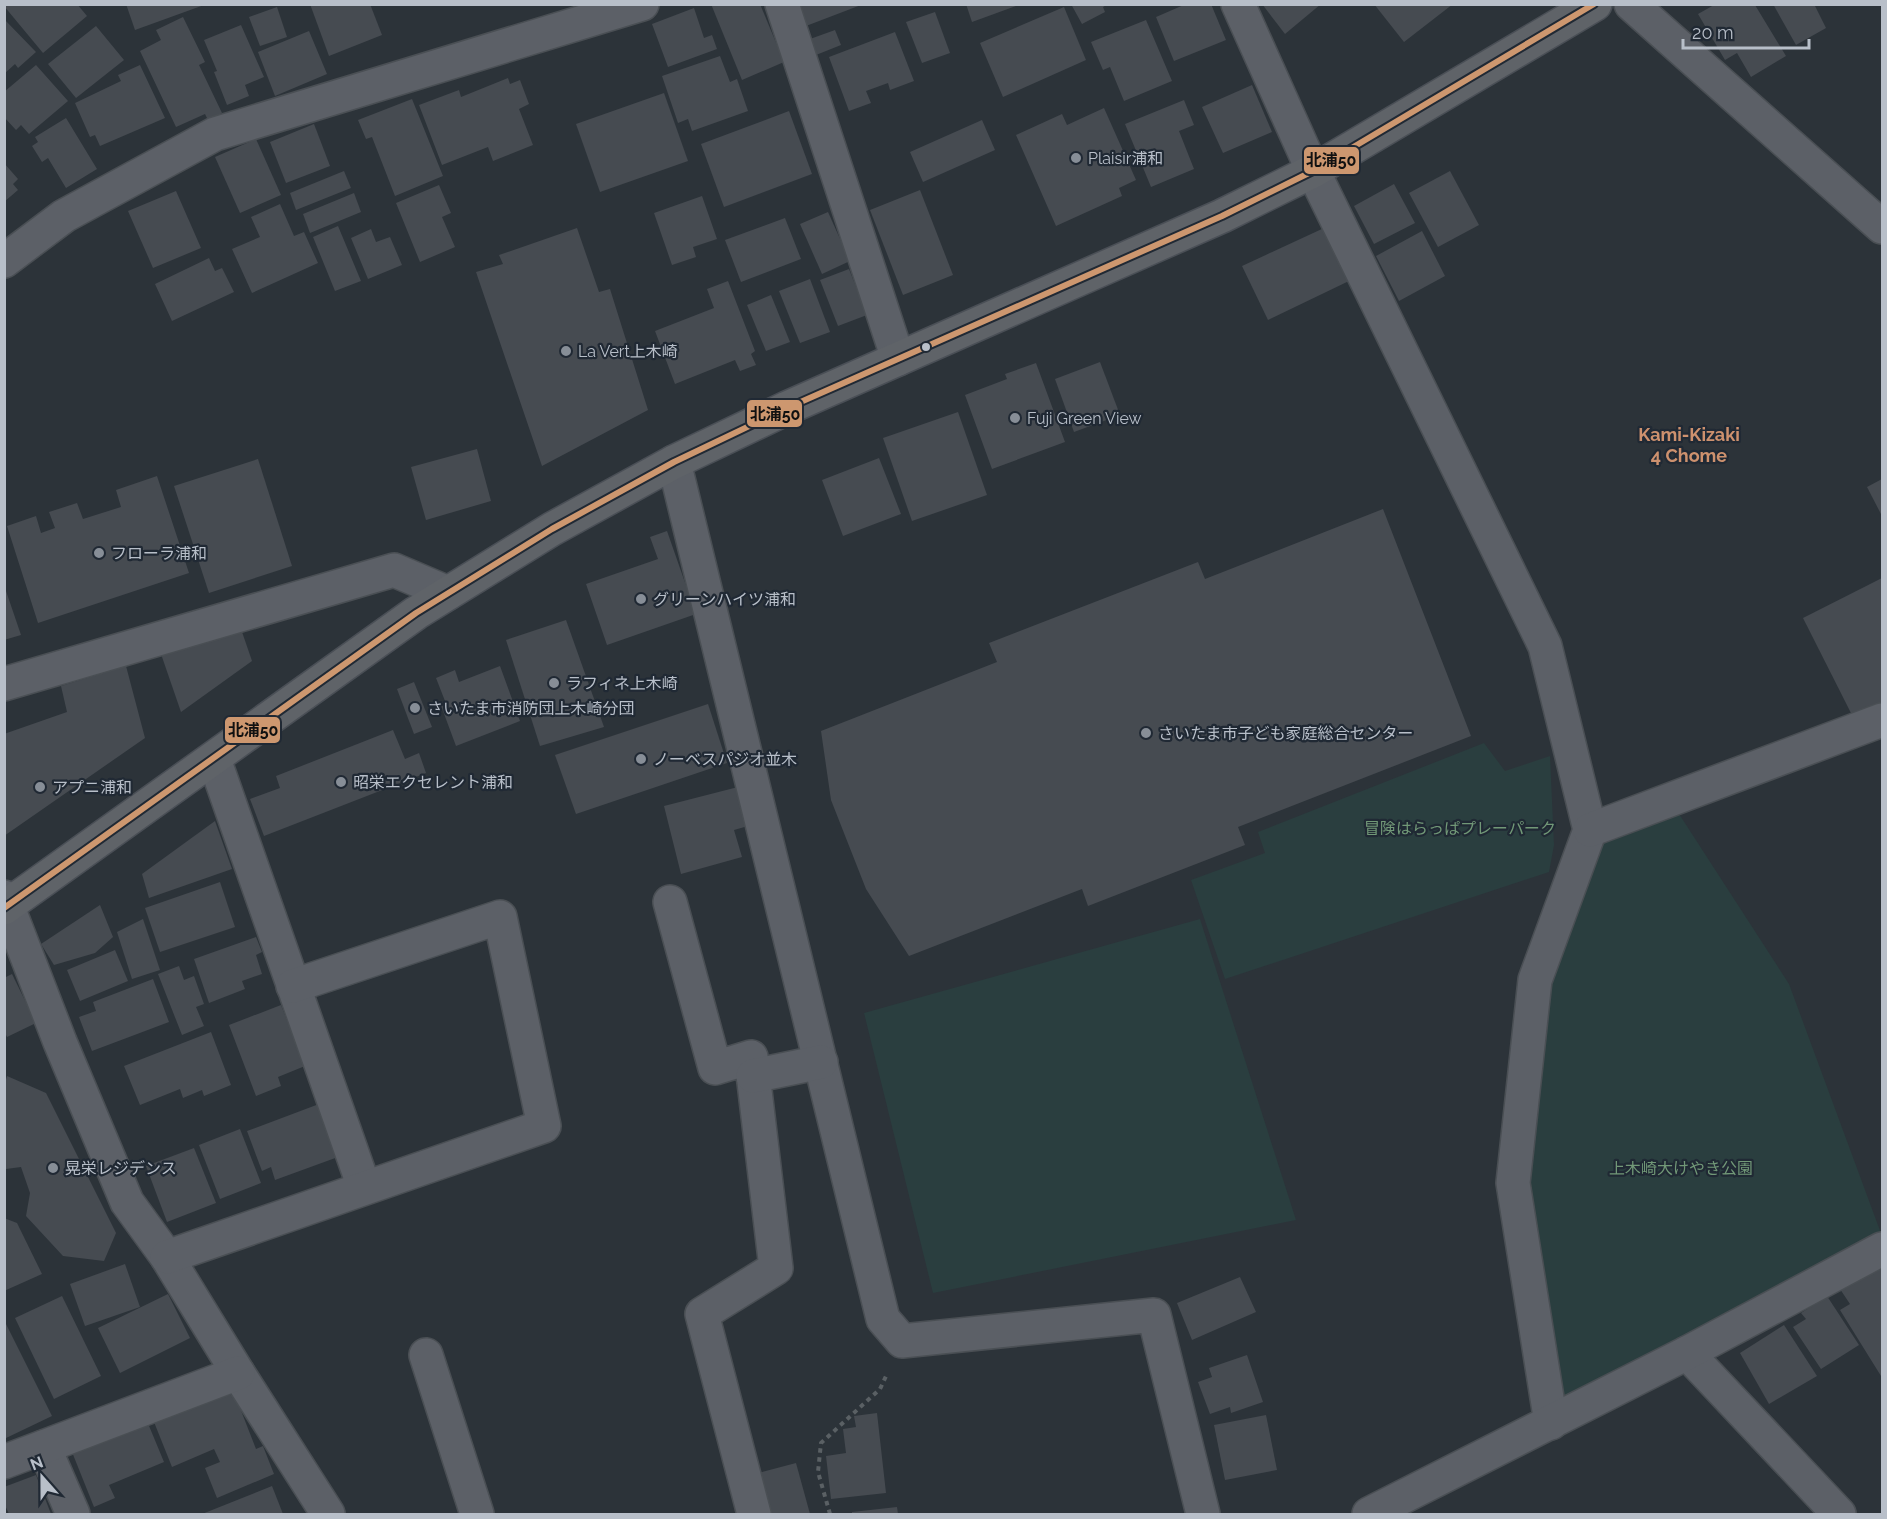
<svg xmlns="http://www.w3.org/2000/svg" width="1887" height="1519" viewBox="0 0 1887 1519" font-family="Raleway,'Noto Sans JP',sans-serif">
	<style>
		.green { fill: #2a3e3f }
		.building { fill: #464b51 }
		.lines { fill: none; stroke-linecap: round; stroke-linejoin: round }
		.minor-casing { stroke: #4a4f54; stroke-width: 36 }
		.major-casing { stroke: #4a4f56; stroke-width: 36 }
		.path { stroke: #5a6064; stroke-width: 4; stroke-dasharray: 4.5 4.5; stroke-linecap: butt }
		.minor { stroke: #5c6067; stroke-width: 33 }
		.major { stroke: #5f6368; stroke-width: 33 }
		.bus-1-casing { stroke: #202934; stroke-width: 10 }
		.bus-1 { stroke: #cd976f; stroke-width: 6 }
		.poi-dot { fill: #878e97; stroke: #202934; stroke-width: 2 }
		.bus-dot { fill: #b8bfc9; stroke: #202934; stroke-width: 2 }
		.labels { text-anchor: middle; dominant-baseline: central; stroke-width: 4.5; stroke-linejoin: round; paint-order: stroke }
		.poi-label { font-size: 16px; fill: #b8bfc9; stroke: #202934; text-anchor: start }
		.park-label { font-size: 16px; fill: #719877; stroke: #202934 }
		.neighbourhood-label { font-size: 18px; font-weight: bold; fill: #cd916e; stroke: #202934 }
		.line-badge { stroke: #202934; stroke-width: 2 }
		.pale-badge-label { font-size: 16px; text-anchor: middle; font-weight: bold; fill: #111 }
	</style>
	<rect width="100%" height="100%" fill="#2c3339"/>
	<g class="green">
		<polygon points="1484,743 1505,771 1550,756 1554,845 1549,872 1225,979 1191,880 1265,853 1258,832"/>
		<polygon points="1670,800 1789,984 1882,1236 1551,1423 1513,1183 1535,980 1590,830"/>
		<polygon points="1200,919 1296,1220 933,1293 864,1013"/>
	</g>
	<g class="building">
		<polygon points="5,4 77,4 87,16 43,53 4,6"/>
		<polygon points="126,4 204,4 204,5 135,30"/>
		<polygon points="310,4 370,4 382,35 329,56"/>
		<polygon points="711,4 760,4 784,62 742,80"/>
		<polygon points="799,4 861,4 861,5 806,26"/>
		<polygon points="966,4 1019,4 1019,5 972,22"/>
		<polygon points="1071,4 1108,4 1103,7 1105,12 1082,24"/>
		<polygon points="1186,4 1211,4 1226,40 1174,61 1156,17"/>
		<polygon points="1262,4 1321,4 1285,34"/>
		<polygon points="1374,4 1453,4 1404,42"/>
		<polygon points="1773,4 1814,4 1826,28 1796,45"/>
		<polygon points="1714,5 1755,5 1786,56 1751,77 1737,53 1725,60 1698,14"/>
		<polygon points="277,7 287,37 260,46 249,17"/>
		<polygon points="1064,7 1086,60 1003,97 980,43"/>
		<polygon points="694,8 704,38 712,35 717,49 668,67 652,24"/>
		<polygon points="935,12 950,53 922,63 906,22"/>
		<polygon points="183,17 205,62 199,65 222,113 208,120 205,114 176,127 140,51 161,40 156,30"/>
		<polygon points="4,19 36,52 18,68 15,64 4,74"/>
		<polygon points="1146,20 1172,81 1124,101 1110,67 1103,70 1091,42"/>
		<polygon points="241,25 264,77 245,85 249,96 227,105 214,72 217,71 204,40"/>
		<polygon points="96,26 124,60 76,98 48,64"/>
		<polygon points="835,30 841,45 816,55 810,39"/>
		<polygon points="309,31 327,74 275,96 258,52"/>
		<polygon points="895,32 914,81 890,90 888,83 866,91 871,103 849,111 829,57"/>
		<polygon points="720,56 730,82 737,79 748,111 692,131 688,119 678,123 662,76"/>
		<polygon points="36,65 68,101 29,134 21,125 16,130 4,117 4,92"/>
		<polygon points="140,65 165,118 100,146 95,135 90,137 75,103 121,81 118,75"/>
		<polygon points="508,78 510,84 520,80 529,104 519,109 533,145 493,161 488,147 442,165 419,105 459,90 461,97"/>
		<polygon points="1252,85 1272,132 1223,153 1202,107"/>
		<polygon points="664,93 688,161 600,192 576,124"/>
		<polygon points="412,99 443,176 395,196 372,137 366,139 358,120"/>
		<polygon points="1184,100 1194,125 1179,131 1194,169 1151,187 1125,124"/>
		<polygon points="1104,108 1136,180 1119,188 1122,196 1056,226 1016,135 1062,114 1067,125"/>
		<polygon points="789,111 812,174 724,207 701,144"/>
		<polygon points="66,118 97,169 66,188 48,158 42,162 32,146 38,142 35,137"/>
		<polygon points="982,120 995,150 923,182 910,152"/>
		<polygon points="314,124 330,166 286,183 270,142"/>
		<polygon points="256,139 281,195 240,213 215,157"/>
		<polygon points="4,163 18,179 13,184 18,190 4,202"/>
		<polygon points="344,171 351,188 296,210 290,193"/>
		<polygon points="1450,171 1479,225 1438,247 1409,193"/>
		<polygon points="1394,184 1415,223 1374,244 1354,206"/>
		<polygon points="439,185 451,213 442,217 455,247 420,262 396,203"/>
		<polygon points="920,190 953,275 903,295 870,210"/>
		<polygon points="176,191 201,248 153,268 128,211"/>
		<polygon points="354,193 361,212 310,233 303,214"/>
		<polygon points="702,196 717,239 693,247 696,257 672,265 654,213"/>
		<polygon points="280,204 294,236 304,232 318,263 252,293 232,249 260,237 251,217"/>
		<polygon points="828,212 850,261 822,274 800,224"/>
		<polygon points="785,218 801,259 741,282 725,240"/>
		<polygon points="338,226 361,281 335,291 313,237"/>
		<polygon points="577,228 599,292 610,289 648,410 542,466 476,272 503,264 499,255"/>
		<polygon points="1324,228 1349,281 1268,320 1242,266"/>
		<polygon points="371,229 376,242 390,237 402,265 368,279 351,238"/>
		<polygon points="1422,231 1445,276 1399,301 1376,256"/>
		<polygon points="209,258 215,271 222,268 234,292 172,321 155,284"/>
		<polygon points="849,269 867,315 838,326 820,280"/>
		<polygon points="810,279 830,332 800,343 779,291"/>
		<polygon points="728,281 755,351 751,354 756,365 740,371 735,360 675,384 655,331 714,308 707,289"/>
		<polygon points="771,295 790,342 766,351 747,305"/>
		<polygon points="1100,362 1120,415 1074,432 1055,379"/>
		<polygon points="1036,363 1065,442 992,469 965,395 1007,379 1005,374"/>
		<polygon points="958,412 987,495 912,521 883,438"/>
		<polygon points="477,449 491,501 426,520 411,467"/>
		<polygon points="879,458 901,514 843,536 822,480"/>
		<polygon points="258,459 292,566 209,593 174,486"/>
		<polygon points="157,476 189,573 38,623 7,526 36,516 41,533 55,528 49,512 77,503 83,519 121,507 116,490"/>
		<polygon points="1882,479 1882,516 1867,487"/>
		<polygon points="1383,509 1471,736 1238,827 1245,845 1088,906 1082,889 909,956 866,889 831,800 821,731 997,662 989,643 1198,562 1205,579"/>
		<polygon points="667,531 696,614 607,645 586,584 658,559 650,537"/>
		<polygon points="1882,578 1882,704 1854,719 1803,618"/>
		<polygon points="5,588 21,635 4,640 4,589"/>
		<polygon points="566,620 604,727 540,746 506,640"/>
		<polygon points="240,626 252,661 181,712 161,654"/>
		<polygon points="126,666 145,738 4,836 4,734 67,712 61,686"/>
		<polygon points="500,666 520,721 456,746 440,703 445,701 436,678 455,670 459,682"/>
		<polygon points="414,682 432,727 414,734 397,689"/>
		<polygon points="708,704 727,763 576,814 555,755"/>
		<polygon points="393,730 405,759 419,753 426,773 264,836 250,799 280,788 276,776"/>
		<polygon points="738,787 748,826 734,830 742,857 681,874 664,806"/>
		<polygon points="215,821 232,869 149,898 142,874"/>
		<polygon points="220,882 235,927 160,952 145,908"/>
		<polygon points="100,905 113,937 95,953 54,965 41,944"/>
		<polygon points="143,919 160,970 132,979 117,932"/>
		<polygon points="256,937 262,952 256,955 262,974 242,981 245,989 209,1003 194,959"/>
		<polygon points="115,950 128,981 80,1001 67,970"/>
		<polygon points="179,966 184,980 194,976 204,1004 196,1007 204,1026 182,1035 158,974"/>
		<polygon points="12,974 36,1023 7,1037 4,1031 4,978"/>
		<polygon points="153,979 169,1022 92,1051 79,1017 96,1011 93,1002"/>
		<polygon points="281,1005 305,1066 278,1077 281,1086 256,1096 229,1025"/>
		<polygon points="211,1032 231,1085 204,1096 202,1090 183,1098 180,1089 140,1105 124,1066"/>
		<polygon points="7,1076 46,1093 116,1233 104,1261 63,1256 26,1216 30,1193 21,1167 6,1169 4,1165 4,1086"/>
		<polygon points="319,1104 338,1157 275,1180 271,1167 262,1171 247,1131"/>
		<polygon points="240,1129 261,1183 220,1199 199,1145"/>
		<polygon points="194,1148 216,1203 167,1222 146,1166"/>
		<polygon points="4,1218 17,1223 42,1274 4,1291"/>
		<polygon points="1882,1263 1882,1375 1881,1376 1840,1310 1850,1304 1840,1289"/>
		<polygon points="125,1264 140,1307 85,1326 70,1284"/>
		<polygon points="1240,1277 1256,1312 1192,1340 1177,1303"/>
		<polygon points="168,1294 190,1338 120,1373 98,1328"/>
		<polygon points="62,1296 101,1376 54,1399 15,1318"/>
		<polygon points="1827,1296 1859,1345 1821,1369 1793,1327 1806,1319 1801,1313"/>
		<polygon points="4,1320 52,1416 4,1439"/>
		<polygon points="1784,1325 1817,1376 1769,1404 1740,1353"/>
		<polygon points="1247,1355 1263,1402 1231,1413 1230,1407 1210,1414 1198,1382 1212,1377 1209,1368"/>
		<polygon points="233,1390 256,1449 263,1446 274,1474 217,1498 205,1468 220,1462 214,1449 172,1467 154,1422"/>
		<polygon points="877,1413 886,1493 831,1499 826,1456 846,1453 843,1429 856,1427 854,1416"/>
		<polygon points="1266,1415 1277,1470 1225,1480 1214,1425"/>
		<polygon points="147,1421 164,1462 109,1485 115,1498 94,1507 72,1452"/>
		<polygon points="796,1463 810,1514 767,1514 755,1474"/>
		<polygon points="36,1475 51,1514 9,1514 4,1503 4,1487"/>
		<polygon points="272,1486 283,1514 202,1514"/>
		<polygon points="897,1507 898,1514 852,1514 852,1512"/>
	</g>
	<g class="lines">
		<defs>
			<g id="minor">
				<polyline points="782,4 898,359"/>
				<polyline points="1238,4 1313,171 1545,646 1590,830 1535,980 1513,1183 1551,1423"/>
				<polyline points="1631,4 1882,227"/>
				<polyline points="4,261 64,216 215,134 642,4"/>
				<polyline points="674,462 883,1319 902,1341 1154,1315 1203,1514"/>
				<polyline points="4,684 394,570 448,593"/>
				<polyline points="214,759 364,1187"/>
				<polyline points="1590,830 1882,720"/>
				<polyline points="4,897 60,1042 127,1202 167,1257 238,1373 328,1514"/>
				<polyline points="670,902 715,1068 751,1057 776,1268 702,1314 754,1514"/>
				<polyline points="753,1076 821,1062"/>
				<polyline points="167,1257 544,1126 500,917 293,986"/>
				<polyline points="1687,1353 1839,1514"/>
				<polyline points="426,1355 477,1514"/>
				<polyline points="44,1447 73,1514"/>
				<polyline points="4,1462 238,1373"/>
				<polyline points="1369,1514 1687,1353 1882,1249"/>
			</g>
			<polyline id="major" points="4,908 416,613 552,529 674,462 787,408 1222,216 1313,171 1595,4"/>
		</defs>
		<use href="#minor" class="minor-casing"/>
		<use href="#major" class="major-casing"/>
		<polyline class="path" points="830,1514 818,1472 821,1443 880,1389 887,1374"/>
		<use href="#minor" class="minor"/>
		<use href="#major" class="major"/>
		<defs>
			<polyline id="bus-1" points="4,908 416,613 552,529 674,462 787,408 1222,216 1313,171 1594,4"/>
		</defs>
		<use href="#bus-1" class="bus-1-casing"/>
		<use href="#bus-1" class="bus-1"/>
	</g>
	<g class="poi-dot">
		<circle cx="1076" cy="158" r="6"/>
		<circle cx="566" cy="351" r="6"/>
		<circle cx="1015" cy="418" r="6"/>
		<circle cx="99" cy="553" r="6"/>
		<circle cx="641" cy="599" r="6"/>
		<circle cx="554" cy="683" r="6"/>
		<circle cx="415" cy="708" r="6"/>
		<circle cx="1146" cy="733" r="6"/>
		<circle cx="641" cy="759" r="6"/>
		<circle cx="341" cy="782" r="6"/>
		<circle cx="40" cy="787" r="6"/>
		<circle cx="53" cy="1168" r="6"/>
	</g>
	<circle class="bus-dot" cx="926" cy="347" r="5"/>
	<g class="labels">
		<g class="poi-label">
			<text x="1088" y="158">Plaisir浦和</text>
			<text x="578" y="351">La Vert上木崎</text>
			<text x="1027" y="418">Fuji Green View</text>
			<text x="111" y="553">フローラ浦和</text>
			<text x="653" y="599">グリーンハイツ浦和</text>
			<text x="566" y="683">ラフィネ上木崎</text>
			<text x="427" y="708">さいたま市消防団上木崎分団</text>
			<text x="1158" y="733">さいたま市子ども家庭総合センター</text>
			<text x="653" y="759">ノーベスパジオ並木</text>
			<text x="353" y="782">昭栄エクセレント浦和</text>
			<text x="52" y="787">アプニ浦和</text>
			<text x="65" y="1168">晃栄レジデンス</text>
		</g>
		<g class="park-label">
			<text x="1460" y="828">冒険はらっぱプレーパーク</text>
			<text x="1681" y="1168">上木崎大けやき公園</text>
		</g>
		<g class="neighbourhood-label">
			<text x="1689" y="434">Kami-Kizaki<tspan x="1689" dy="21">4 Chome</tspan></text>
		</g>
	</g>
	<g class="line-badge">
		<rect x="1303" y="146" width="57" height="29" rx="6" fill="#cd976f"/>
		<rect x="746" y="399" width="57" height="29" rx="6" fill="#cd976f"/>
		<rect x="224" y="716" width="57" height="28" rx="6" fill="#cd976f"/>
	</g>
	<g class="pale-badge-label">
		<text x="1331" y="166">北浦50</text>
		<text x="775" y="420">北浦50</text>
		<text x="253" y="736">北浦50</text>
	</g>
	<rect width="1887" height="1519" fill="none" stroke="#b8bfc9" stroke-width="12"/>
	<g transform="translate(42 1477) rotate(339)" stroke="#202934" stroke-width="4.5" paint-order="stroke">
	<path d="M0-4.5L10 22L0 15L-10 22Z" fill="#b8bfc9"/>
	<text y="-9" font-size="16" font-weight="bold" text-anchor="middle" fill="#b8bfc9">N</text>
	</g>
	<path d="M1683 39v9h126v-9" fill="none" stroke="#b8bfc9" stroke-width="3"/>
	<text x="1692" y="39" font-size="18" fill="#b8bfc9" stroke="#202934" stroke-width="4.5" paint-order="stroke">20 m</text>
</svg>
